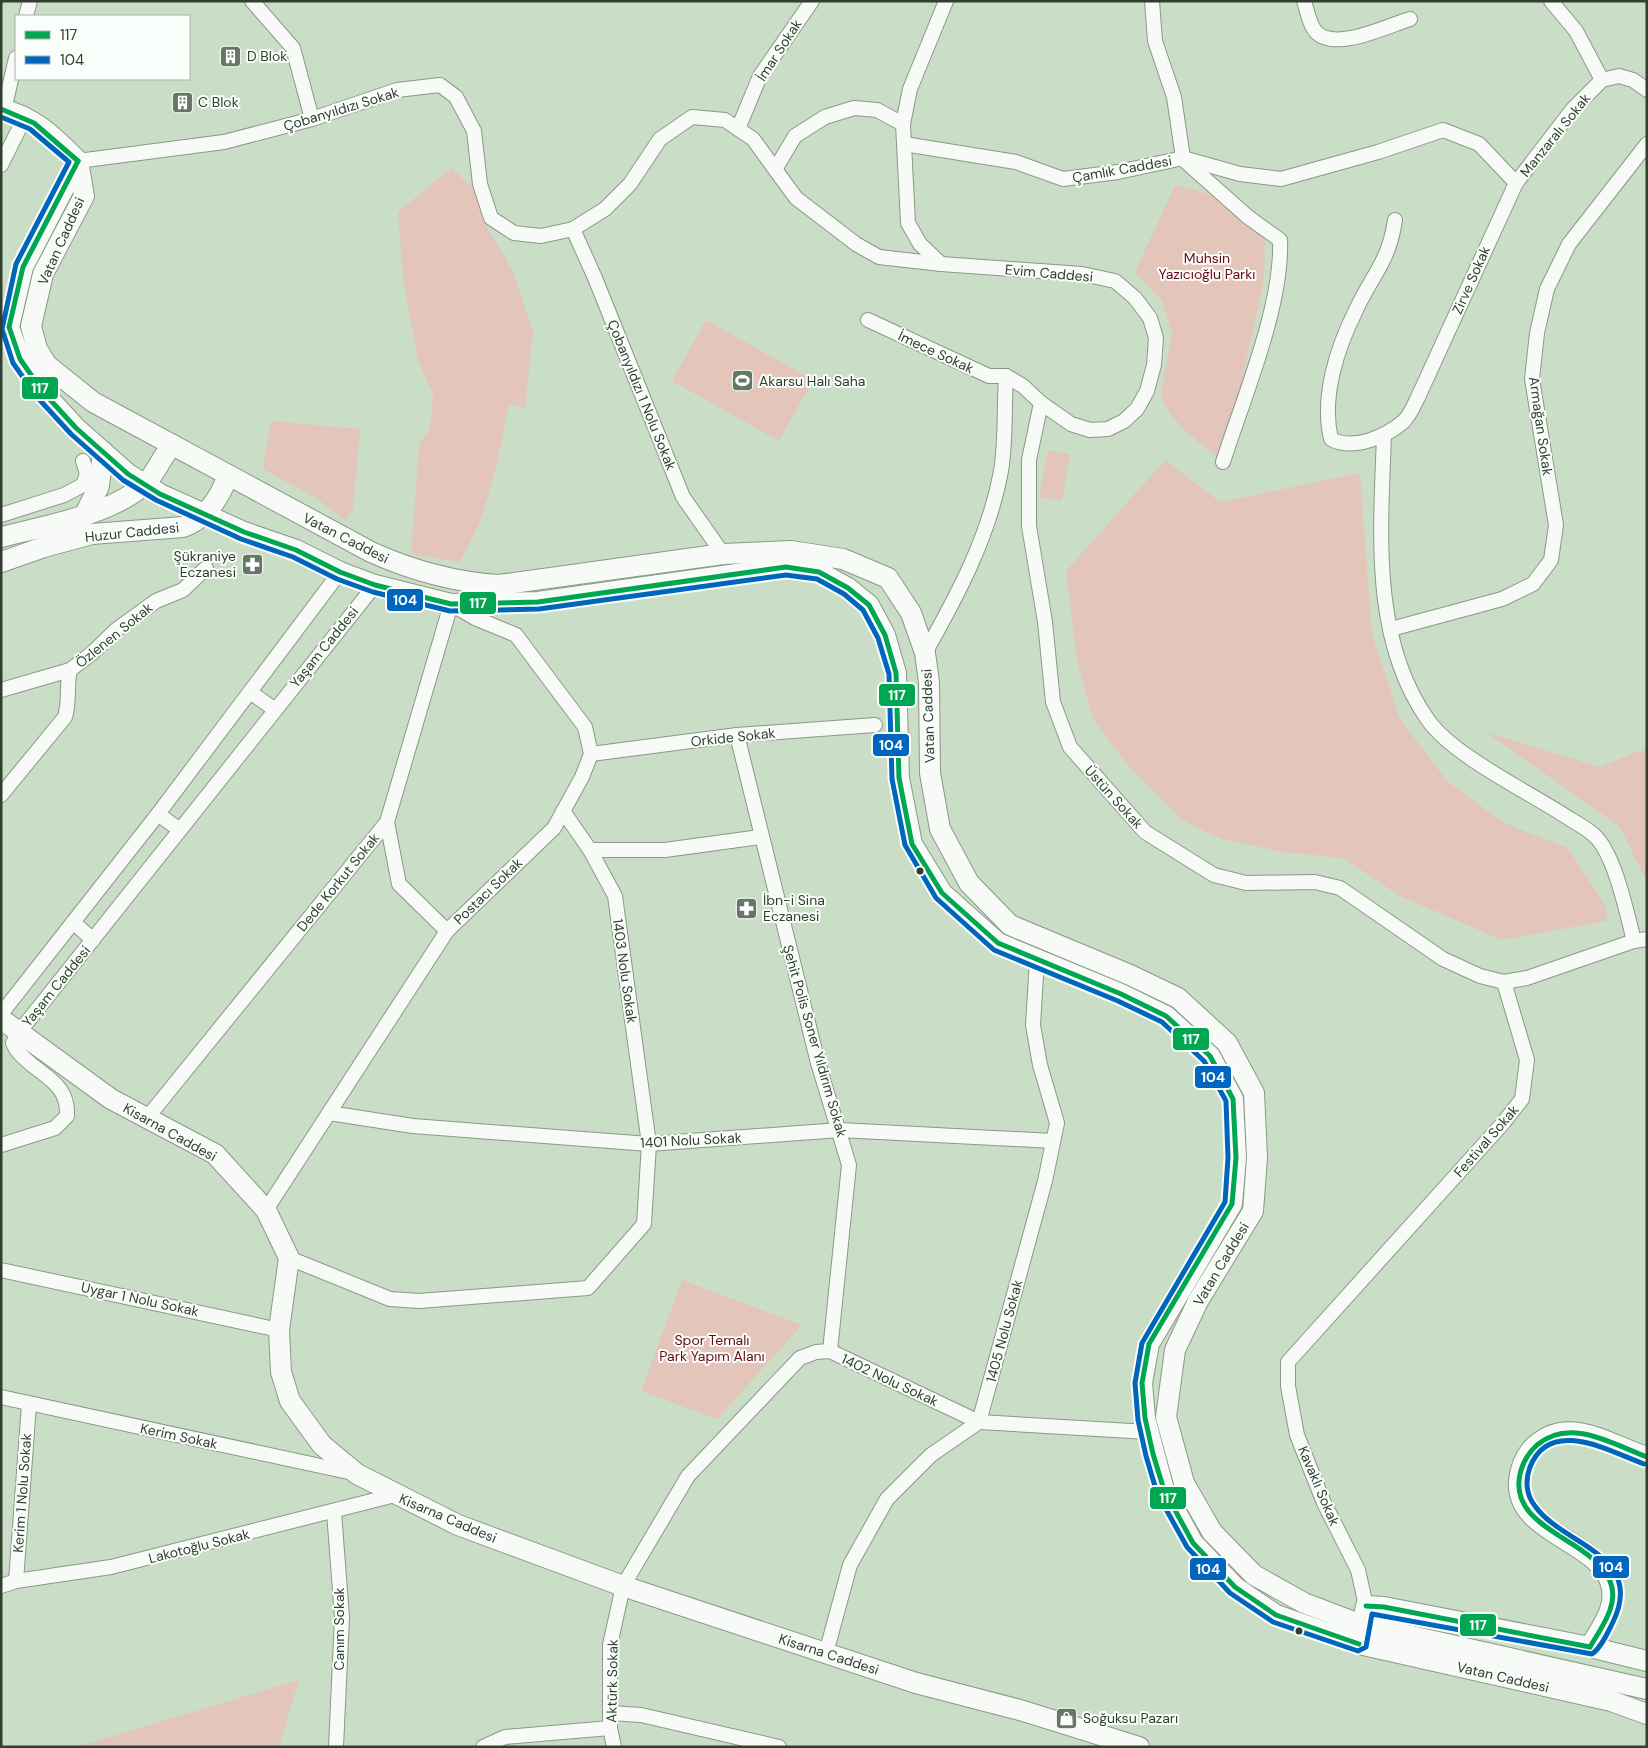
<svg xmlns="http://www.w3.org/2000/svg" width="1648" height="1748" viewBox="0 0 1648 1748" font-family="'DM Sans',sans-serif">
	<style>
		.green { fill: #e4c5ba }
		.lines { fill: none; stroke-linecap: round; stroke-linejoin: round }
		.street-casing { stroke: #8a9987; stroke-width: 16 }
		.secondary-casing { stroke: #8a9987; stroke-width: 22 }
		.street { stroke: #f7faf7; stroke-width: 14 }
		.secondary { stroke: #f7faf7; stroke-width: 20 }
		.bus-1-casing { stroke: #fafefa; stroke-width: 9 }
		.bus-2-casing { stroke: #fafefa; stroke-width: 9 }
		.bus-1 { stroke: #00a651; stroke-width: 5 }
		.bus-2 { stroke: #0065bd; stroke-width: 5 }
		.bus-dot { fill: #303f2e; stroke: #fafefa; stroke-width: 2 }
		.labels { text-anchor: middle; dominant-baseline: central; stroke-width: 4; stroke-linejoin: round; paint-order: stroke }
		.street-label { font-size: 14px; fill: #303f2e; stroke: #fafefa }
		.poi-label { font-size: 14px; fill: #303f2e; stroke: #fafefa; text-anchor: start }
		.park-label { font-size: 14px; fill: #6b0818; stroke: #fafefa }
		.line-badge { stroke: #fafefa; stroke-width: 2 }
		.badge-label { font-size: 14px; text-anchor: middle; font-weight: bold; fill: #fff }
	</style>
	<rect width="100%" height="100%" fill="#cadec7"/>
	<g class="green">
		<path d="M 451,168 L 473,187 L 485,224 L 512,269 L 533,331 L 525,408 L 509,404 C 498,458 489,516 459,562 L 411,554 L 419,443 L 430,429 L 433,394 L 418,361 L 403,278 L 398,212 Z"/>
		<path d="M 1175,185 L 1209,194 L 1265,238 L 1264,281 L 1242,380 L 1219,459 C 1198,440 1167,421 1161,393 L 1172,333 L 1162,301 L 1135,272 Z"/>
		<polygon points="706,320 813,380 779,441 672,381"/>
		<polygon points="271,421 360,429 353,510 346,521 316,498 263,469"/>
		<polygon points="1048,450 1070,454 1062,501 1039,497"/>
		<polygon points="1165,460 1220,502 1360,473 1372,634 1400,719 1447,781 1504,823 1568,848 1607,908 1606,921 1502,940 1400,896 1343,858 1283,852 1221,839 1182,820 1127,764 1093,719 1077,661 1066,571"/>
		<polygon points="1486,732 1599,767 1647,748 1647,883 1620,827"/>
		<polygon points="682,1280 802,1325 717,1419 641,1391"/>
		<polygon points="299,1680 279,1747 76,1747"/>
	</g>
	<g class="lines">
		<defs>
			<g id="street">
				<polyline points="252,1 293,48 312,119"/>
				<polyline points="1152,1 1155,41 1174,97 1183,158"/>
				<path d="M 1304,1 C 1307,10 1310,27 1317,33 C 1337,51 1387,26 1410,19"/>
				<polyline points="1551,1 1576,31 1602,80"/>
				<polyline points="26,16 30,1"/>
				<polyline points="4,110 16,58"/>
				<polyline points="738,129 760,76 812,1"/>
				<polyline points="904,144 1016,162 1063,179 1118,172 1183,158 1240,174 1281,179 1378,152 1443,130 1479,144 1516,183"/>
				<polyline points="78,161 224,142 312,119 397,90 440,85 456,97 474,131 480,184 491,218 514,233 541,236 573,229 605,209 630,184 660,139 692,117 725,120 753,139 796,198 856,244 879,257 941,264 1082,274 1115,281 1135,298 1150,318 1156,338 1154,365 1147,391 1137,409 1124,421 1108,429 1090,430 1071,424 1041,403 1023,386 1006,376"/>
				<path d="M 1185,161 L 1248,217 L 1280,240 C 1283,305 1243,399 1223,462"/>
				<polyline points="1,165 25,117"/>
				<polyline points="776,168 795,136 825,117 854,108 877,110 903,124"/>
				<path d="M 1395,220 C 1389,262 1372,275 1356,310 C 1337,348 1321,397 1331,439 C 1353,451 1385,437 1403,422 C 1410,416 1415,403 1419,395 L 1516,183 L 1572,110 L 1602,80 L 1619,76 L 1633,80 L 1647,90"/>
				<polyline points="573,229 595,278 683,497 723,554"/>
				<polyline points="941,264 920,244 908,223 903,124 910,89 946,1"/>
				<polyline points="868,320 989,376 1006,376"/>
				<polyline points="1041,403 1029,460 1029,526 1045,622 1053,702 1070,747 1145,832 1214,875 1246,883 1315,882 1340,888 1443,959 1480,976 1504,982 1527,978 1634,941 1647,939"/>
				<path d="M 1384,434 C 1381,529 1370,638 1428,720 C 1453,756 1531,793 1570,819 C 1578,824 1588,829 1595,836 C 1615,855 1627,914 1634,941"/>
				<polyline points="1,515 64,495 83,485 87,474 83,461"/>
				<polyline points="1391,629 1502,599 1533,584 1551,560 1556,525 1532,379 1537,333 1547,289 1569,244 1647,144"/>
				<path d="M 925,653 C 957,596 989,537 1001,471 C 1006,441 1004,407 1006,376"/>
				<polyline points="1,690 70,670"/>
				<polyline points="250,692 274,709"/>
				<polyline points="737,735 818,1063 849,1165 830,1351"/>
				<polyline points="591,754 737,735 875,725"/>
				<path d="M 1,795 L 65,717 C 70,700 66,688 70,670 L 91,654 L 116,630 L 156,601 L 183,590 L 206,568"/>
				<polyline points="158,814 180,830"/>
				<polyline points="387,822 399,884 447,931"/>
				<polyline points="590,850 665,850 760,837"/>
				<polyline points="73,922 93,940"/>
				<polyline points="1,1014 158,814 340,572"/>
				<polyline points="329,1113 413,1126 649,1144 840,1130 1053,1141"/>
				<polyline points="147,1118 387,822 451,604 475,618 516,635 585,727 591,754 582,777 554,828 447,931 266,1210"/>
				<path d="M 1,1145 L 55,1128 L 67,1116 C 69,1079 35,1075 16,1049 L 13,1043 L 20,1031 L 375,585"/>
				<polyline points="289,1258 390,1299 419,1301 588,1288 644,1224 649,1144 615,896 590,850 563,811"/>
				<polyline points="1,1270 279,1330"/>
				<polyline points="1,1397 353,1473"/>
				<polyline points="334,1512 342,1617 336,1747"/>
				<polyline points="16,1581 29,1404"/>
				<polyline points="1,1586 16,1581 111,1567 395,1495"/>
				<polyline points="1366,1606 1358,1570 1324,1503 1297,1435 1288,1386 1288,1362 1504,1122 1522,1099 1527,1060 1504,982"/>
				<polyline points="826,1653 850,1565 887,1499 931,1455 979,1422 1045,1181 1057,1123 1040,1065 1033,1025 1037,959"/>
				<polyline points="610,1713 641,1715 779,1747"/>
				<polyline points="483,1747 505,1737 610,1728"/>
				<polyline points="614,1747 610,1728 610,1645 623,1586 688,1476 800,1358 816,1352 830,1351 979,1422 1148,1432"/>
			</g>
			<g id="secondary">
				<path d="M 1,109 C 34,116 56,139 78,161"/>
				<polyline points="78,161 23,267 9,327 20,359 43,392 76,428 128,474 160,494 244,532 296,550 340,572 375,585 451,604 538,602 786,567 819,572 848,588 869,605 885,635 896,673 899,778 912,844 942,893 998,943 1121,994 1166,1016 1210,1056 1233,1099 1236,1158 1232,1204 1149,1344 1142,1383 1145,1418 1164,1490 1193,1543 1235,1587 1276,1615 1359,1644 1611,1701 1647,1714"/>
				<path d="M 78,161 L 84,196 L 43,274 L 31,326 L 37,349 L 47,365 L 93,402 L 371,552 C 413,571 453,582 499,585 L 723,554 L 791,551 L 843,559 L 888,578 L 911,613 L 925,653 L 929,682 L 930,773 L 940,829 L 969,883 L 1010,925 L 1130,975 L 1178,998 L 1227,1043 L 1254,1093 L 1257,1158 L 1253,1211 L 1198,1301 L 1175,1350 L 1166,1417 L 1184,1483 L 1212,1532 L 1254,1575 L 1304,1603 L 1362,1625 L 1647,1689"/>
				<polyline points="84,516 99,486 103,452"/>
				<path d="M 1,537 C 45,526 109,515 144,485 C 156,475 161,456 173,445"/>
				<path d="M 1,562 L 44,547 L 92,534 L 183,527 C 207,518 220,498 228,475"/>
				<polyline points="1,1019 111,1099 215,1154 266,1210 289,1258 279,1330 281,1372 290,1401 322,1445 357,1474 458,1525 623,1586 916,1683 1020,1710 1139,1747"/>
				<polyline points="1360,1637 1366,1606 1384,1607 1590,1647 1647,1661"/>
				<path d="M 1590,1647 C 1602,1626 1619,1606 1610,1581 C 1595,1540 1515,1532 1519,1481 C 1520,1470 1524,1459 1531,1450 C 1566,1412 1608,1445 1647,1457"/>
			</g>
		</defs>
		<use href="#street" class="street-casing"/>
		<use href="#secondary" class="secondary-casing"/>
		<use href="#street" class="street"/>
		<use href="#secondary" class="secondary"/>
		<defs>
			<g id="bus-1">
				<polyline points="1,109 34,123 78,161"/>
				<polyline points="78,161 23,267 9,327 20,359 43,392 76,428 128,474 160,494 244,532 296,550 340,572 375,585 451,604 538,602 786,567 819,572 848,588 869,605 885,635 896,673 899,778 912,844 942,893 998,943 1121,994 1166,1016 1210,1056 1233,1099 1236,1158 1232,1204 1149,1344 1142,1383 1145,1418 1153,1454 1164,1490 1193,1543 1235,1587 1276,1615 1359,1644"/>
				<polyline points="1366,1606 1384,1607 1590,1647"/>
				<path d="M 1590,1647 C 1601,1628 1620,1604 1610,1581 C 1592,1538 1508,1530 1520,1474 C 1523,1462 1528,1453 1537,1445 C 1570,1417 1612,1444 1647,1457"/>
			</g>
			<path id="bus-2" d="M 1,117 L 30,129 L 69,162 L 16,264 L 2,329 L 13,363 L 37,397 L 71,434 L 123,480 L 156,500 L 241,539 L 293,557 L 337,579 L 373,592 L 450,611 L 539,609 L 786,575 L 817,579 L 844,594 L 863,610 L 878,638 L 889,674 L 892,779 L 905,845 L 936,898 L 994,950 L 1118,1001 L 1162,1022 L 1204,1061 L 1226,1101 L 1228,1158 L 1225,1202 L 1142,1343 L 1135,1383 L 1138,1420 L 1146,1456 L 1157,1493 L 1187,1547 L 1230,1593 L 1273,1622 L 1358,1651 L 1366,1647 L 1372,1614 L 1592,1654 C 1601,1648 1608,1632 1613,1622 C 1646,1554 1562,1545 1535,1506 C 1526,1495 1525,1480 1530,1467 C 1550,1416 1611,1452 1644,1464"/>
		</defs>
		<use href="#bus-1" class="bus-1-casing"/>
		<use href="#bus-2" class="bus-2-casing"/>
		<use href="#bus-1" class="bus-1"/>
		<use href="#bus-2" class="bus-2"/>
	</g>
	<defs>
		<symbol id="building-square" viewBox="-11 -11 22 22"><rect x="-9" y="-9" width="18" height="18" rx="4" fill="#667764" stroke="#fafefa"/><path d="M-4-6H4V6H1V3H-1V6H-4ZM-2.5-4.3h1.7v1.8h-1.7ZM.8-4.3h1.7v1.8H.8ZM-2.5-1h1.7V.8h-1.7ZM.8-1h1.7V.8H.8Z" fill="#fff"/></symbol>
		<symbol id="stadium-square" viewBox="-11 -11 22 22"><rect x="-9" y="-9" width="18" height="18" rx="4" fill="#667764" stroke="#fafefa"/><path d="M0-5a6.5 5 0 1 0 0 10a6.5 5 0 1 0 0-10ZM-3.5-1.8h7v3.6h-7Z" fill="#fff"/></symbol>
		<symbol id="pharmacy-square" viewBox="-11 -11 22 22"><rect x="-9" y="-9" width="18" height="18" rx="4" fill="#667764" stroke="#fafefa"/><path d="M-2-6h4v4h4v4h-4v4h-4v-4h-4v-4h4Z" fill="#fff"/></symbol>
		<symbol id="shop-square" viewBox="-11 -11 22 22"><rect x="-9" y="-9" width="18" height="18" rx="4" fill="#667764" stroke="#fafefa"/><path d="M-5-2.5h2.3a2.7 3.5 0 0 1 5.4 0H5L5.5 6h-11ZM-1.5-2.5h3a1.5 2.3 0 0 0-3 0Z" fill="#fff"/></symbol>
	</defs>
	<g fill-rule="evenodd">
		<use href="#building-square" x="218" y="44" width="25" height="25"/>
		<use href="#building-square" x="170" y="90" width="25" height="25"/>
		<use href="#stadium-square" x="730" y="368" width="25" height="25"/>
		<use href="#pharmacy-square" x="240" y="552" width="25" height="25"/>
		<use href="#pharmacy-square" x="734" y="896" width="25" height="25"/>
		<use href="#shop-square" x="1054" y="1706" width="25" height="25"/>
	</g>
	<g class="bus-dot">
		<circle cx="920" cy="871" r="4.5"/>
		<circle cx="1299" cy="1631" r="4.5"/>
	</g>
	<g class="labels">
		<g class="street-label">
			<text transform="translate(779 50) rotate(-57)">İmar Sokak</text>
			<text transform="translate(341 109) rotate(-17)">Çobanyıldızı Sokak</text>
			<text transform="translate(1555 135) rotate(-51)">Manzaralı Sokak</text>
			<text transform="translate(1122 169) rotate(-10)">Çamlık Caddesi</text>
			<text transform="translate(61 241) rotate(-66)">Vatan Caddesi</text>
			<text transform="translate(1049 273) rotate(5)">Evim Caddesi</text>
			<text transform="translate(1471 280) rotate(-66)">Zirve Sokak</text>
			<text transform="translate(936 352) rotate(25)">İmece Sokak</text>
			<text transform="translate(642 395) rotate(68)">Çobanyıldızı 1 Nolu Sokak</text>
			<text transform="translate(1541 426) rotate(82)">Armağan Sokak</text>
			<text transform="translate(132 532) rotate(-6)">Huzur Caddesi</text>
			<text transform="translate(346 538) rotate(27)">Vatan Caddesi</text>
			<text transform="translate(114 635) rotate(-39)">Özlenen Sokak</text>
			<text transform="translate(324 647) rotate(-51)">Yaşam Caddesi</text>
			<text transform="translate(928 716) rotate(-92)">Vatan Caddesi</text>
			<text transform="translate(733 737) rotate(-6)">Orkide Sokak</text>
			<text transform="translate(1114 797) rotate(48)">Üstün Sokak</text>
			<text transform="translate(338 882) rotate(-51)">Dede Korkut Sokak</text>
			<text transform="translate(488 891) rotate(-44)">Postacı Sokak</text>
			<text transform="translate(625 971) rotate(82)">1403 Nolu Sokak</text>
			<text transform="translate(56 986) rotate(-51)">Yaşam Caddesi</text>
			<text transform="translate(815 1041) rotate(74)">Şehit Polis Soner Yıldırım Sokak</text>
			<text transform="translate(170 1132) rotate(29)">Kisarna Caddesi</text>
			<text transform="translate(691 1140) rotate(-3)">1401 Nolu Sokak</text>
			<text transform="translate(1486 1141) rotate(-49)">Festival Sokak</text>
			<text transform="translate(1221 1264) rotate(-59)">Vatan Caddesi</text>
			<text transform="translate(140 1299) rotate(12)">Uygar 1 Nolu Sokak</text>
			<text transform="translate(1004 1331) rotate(-75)">1405 Nolu Sokak</text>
			<text transform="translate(890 1380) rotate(25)">1402 Nolu Sokak</text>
			<text transform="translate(179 1436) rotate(12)">Kerim Sokak</text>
			<text transform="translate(1319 1486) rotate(67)">Kavaklı Sokak</text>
			<text transform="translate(22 1493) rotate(-86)">Kerim 1 Nolu Sokak</text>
			<text transform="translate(448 1518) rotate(23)">Kisarna Caddesi</text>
			<text transform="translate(199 1546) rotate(-14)">Lakotoğlu Sokak</text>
			<text transform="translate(339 1629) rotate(-90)">Canım Sokak</text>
			<text transform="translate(829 1654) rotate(18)">Kisarna Caddesi</text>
			<text transform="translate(1503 1677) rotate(13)">Vatan Caddesi</text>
			<text transform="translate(612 1681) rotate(-89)">Aktürk Sokak</text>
		</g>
		<g class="poi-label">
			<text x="247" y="56">D Blok</text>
			<text x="198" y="102">C Blok</text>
			<text x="759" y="381">Akarsu Halı Saha</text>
			<text x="236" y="556" text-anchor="end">Şükraniye<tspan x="236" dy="16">Eczanesi</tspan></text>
			<text x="763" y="900">İbn-i Sina<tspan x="763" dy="16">Eczanesi</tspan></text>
			<text x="1083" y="1718">Soğuksu Pazarı</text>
		</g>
		<g class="park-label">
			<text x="1207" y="258">Muhsin<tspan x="1207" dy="16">Yazıcıoğlu Parkı</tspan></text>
			<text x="712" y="1340">Spor Temalı<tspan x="712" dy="16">Park Yapım Alanı</tspan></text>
		</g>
	</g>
	<g class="line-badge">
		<rect x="21" y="376" width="38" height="24" rx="5" fill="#00a651"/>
		<rect x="386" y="588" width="38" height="24" rx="5" fill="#0065bd"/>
		<rect x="459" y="591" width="38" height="24" rx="5" fill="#00a651"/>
		<rect x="878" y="683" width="38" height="24" rx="5" fill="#00a651"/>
		<rect x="872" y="733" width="38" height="24" rx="5" fill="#0065bd"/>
		<rect x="1172" y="1027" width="38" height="24" rx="5" fill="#00a651"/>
		<rect x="1194" y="1065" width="38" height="24" rx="5" fill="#0065bd"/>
		<rect x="1149" y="1486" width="38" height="24" rx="5" fill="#00a651"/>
		<rect x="1592" y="1555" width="38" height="24" rx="5" fill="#0065bd"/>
		<rect x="1189" y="1557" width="38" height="24" rx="5" fill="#0065bd"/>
		<rect x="1459" y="1613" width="38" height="24" rx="5" fill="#00a651"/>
	</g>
	<g class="badge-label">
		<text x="40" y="393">117</text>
		<text x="405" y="605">104</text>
		<text x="478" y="608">117</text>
		<text x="897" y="700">117</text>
		<text x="891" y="750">104</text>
		<text x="1191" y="1044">117</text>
		<text x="1213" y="1082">104</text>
		<text x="1168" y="1503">117</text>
		<text x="1611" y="1572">104</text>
		<text x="1208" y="1574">104</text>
		<text x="1478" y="1630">117</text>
	</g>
	<rect width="1648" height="1748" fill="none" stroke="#303f2e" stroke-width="5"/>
	<rect x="15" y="15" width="175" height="65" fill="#fafefa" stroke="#a9b2a8"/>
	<rect x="25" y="31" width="25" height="8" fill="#00a651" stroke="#a9b2a8"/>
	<text x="60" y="40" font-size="15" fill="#303f2e">117</text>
	<rect x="25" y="56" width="25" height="8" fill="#0065bd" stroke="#a9b2a8"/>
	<text x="60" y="65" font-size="15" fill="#303f2e">104</text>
</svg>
